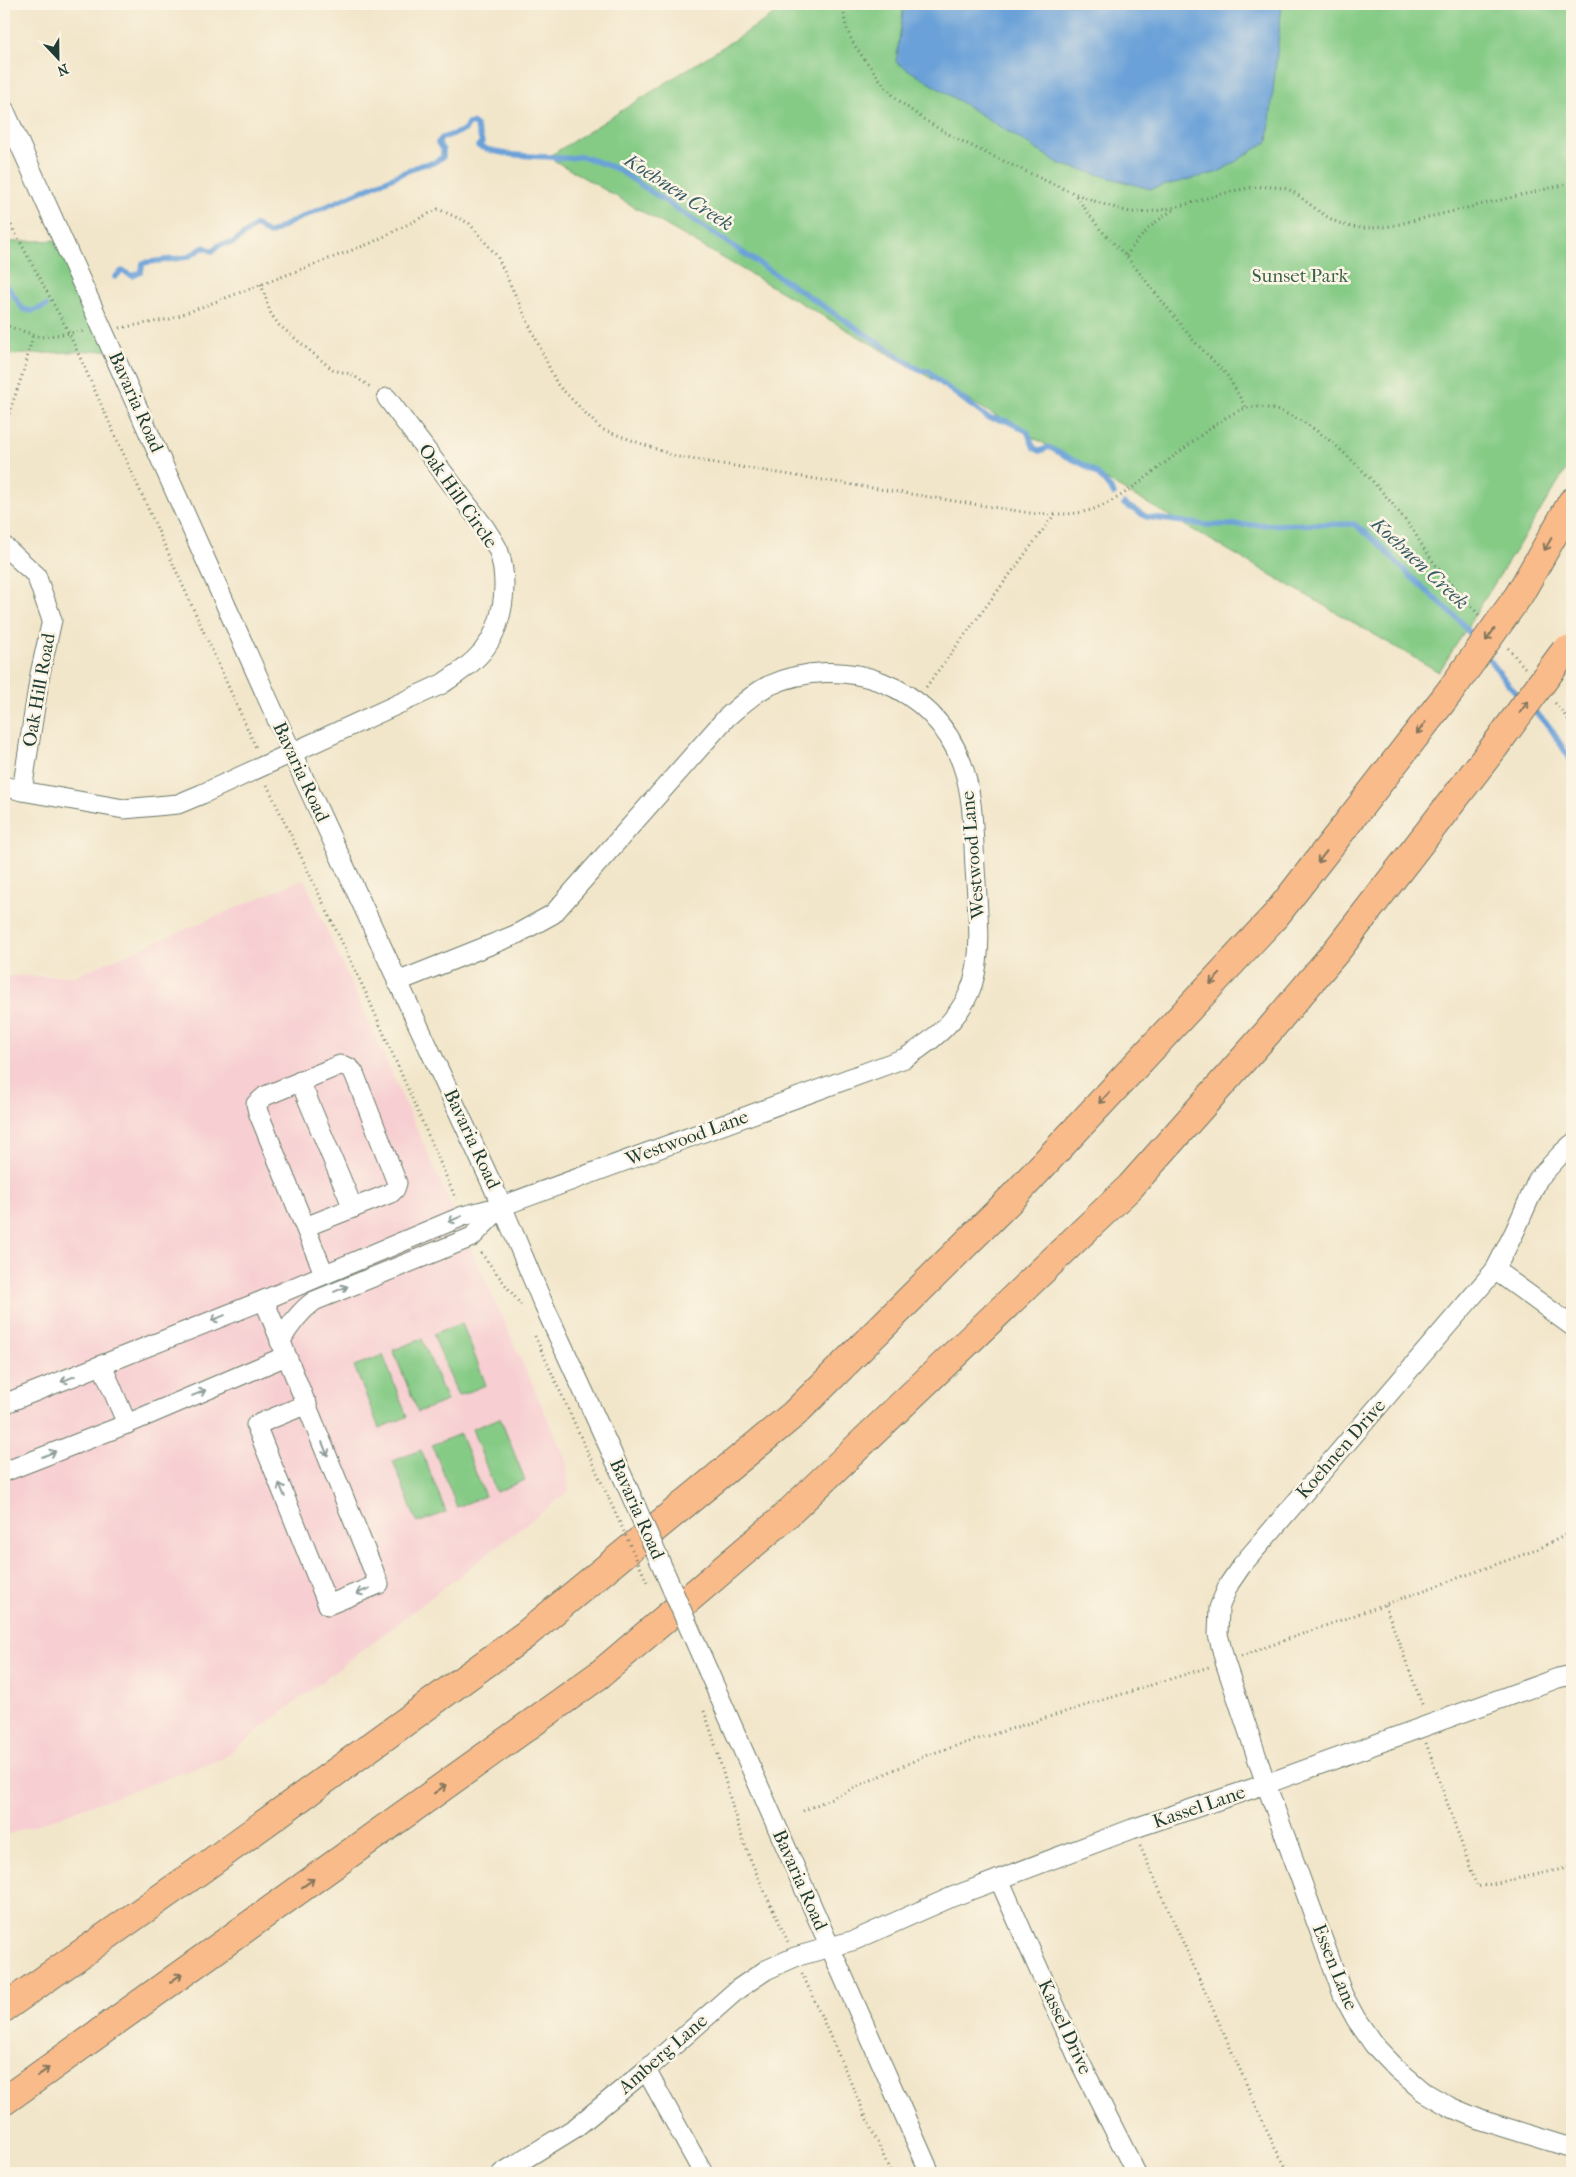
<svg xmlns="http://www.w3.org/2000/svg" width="1576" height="2177" viewBox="0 0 1576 2177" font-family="'IM FELL French Canon',serif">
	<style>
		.built { fill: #f7cfd2 }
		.green { fill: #85cb86; stroke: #52845d }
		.water { fill: #6aa1d8; stroke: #446f86 }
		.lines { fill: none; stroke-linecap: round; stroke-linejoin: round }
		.stream { stroke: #6aa1d8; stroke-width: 5.5 }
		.minor-casing { stroke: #697868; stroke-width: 21 }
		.highway-casing { stroke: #697868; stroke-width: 30 }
		.path { stroke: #697868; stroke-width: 3; stroke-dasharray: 1 4; stroke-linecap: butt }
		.minor { stroke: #fff; stroke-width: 19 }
		.highway { stroke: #fabb8b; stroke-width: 28 }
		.minor-bridge-casing { stroke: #697868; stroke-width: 21; stroke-linecap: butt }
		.highway-bridge-casing { stroke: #697868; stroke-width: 30; stroke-linecap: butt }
		.path-bridge { stroke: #697868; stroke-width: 3; stroke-dasharray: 1 4; stroke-linecap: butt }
		.minor-bridge { stroke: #fff; stroke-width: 19 }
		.highway-bridge { stroke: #fabb8b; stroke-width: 28 }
		.oneway { stroke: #82765b }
		.oneway2 { stroke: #8f9e9a }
		.labels { text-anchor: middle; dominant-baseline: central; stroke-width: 5; stroke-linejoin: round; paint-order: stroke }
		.park-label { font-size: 19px; fill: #386048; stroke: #fcf5e5 }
		.street-label { font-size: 19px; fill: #1f3d34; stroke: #fcf5e5 }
		.water-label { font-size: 20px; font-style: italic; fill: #365b65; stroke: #fcf5e5 }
	</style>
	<rect width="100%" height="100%" fill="#fcf5e5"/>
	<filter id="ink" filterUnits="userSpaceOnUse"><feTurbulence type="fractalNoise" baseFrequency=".02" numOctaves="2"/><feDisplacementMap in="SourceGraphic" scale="10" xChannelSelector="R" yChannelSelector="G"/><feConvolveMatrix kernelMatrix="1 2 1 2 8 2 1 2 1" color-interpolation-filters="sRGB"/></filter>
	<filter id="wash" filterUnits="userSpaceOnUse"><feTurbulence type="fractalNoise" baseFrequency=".0096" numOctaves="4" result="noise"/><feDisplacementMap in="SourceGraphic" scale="20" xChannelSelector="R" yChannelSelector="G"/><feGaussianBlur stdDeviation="1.12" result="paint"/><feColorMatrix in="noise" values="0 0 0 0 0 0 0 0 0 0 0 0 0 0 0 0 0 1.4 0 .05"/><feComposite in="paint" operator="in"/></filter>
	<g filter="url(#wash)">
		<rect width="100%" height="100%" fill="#f2e6ca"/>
		<polygon class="built" points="304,879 566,1459 569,1491 222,1759 4,1836 4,976 75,976"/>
		<g class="green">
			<polygon points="791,4 1572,4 1572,460 1439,672 548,157"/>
			<polygon points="63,240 113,350 4,355 4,242"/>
			<polygon points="462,1323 486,1385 458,1396 433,1334"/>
			<polygon points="422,1339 447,1401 418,1412 393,1350"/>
			<polygon points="383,1355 407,1417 379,1428 354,1366"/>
			<polygon points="500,1418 525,1480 496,1492 472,1429"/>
			<polygon points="460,1434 485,1496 457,1507 432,1445"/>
			<polygon points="421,1450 446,1512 417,1523 393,1461"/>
		</g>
		<g class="water">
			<polygon points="904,4 1282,4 1268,141 1219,172 1150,189 1060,164 896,62"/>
			<polygon points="1353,4 1410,4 1409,9 1376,9"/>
		</g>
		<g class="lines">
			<g class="stream">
				<path d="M 115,277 L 122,271 L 133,276 L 141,272 L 143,263 L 188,257 L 204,247 L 212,251 L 221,244 L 233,243 L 256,225 L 269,234 L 293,221 L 421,165 L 433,163 L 443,157 L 443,150 L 438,143 L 442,138 L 465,130 L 468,124 L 473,123 L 476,126 L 482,142 L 478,146 C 507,158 533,155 563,158 C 570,159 577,156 583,157 C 594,160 606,165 617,169 L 921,371 L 929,371 L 936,379 L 988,418 L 1007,421 L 1027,431 L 1034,448 L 1040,451 L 1049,447 C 1078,465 1092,461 1114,494"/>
				<polyline points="4,288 8,287 23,309 32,311 46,306"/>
				<polyline points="1124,504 1147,517 1205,525 1354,524 1377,542 1409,575 1460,621 1476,642"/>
				<polyline points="1486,655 1509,685 1521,698"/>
				<polyline points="1531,708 1549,726 1572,762"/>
			</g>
		</g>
	</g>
	<g filter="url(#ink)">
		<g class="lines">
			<defs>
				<g id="minor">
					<polyline points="4,109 292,753 502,1206 542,1301 626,1484"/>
					<polyline points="4,546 36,575 52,620 40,674 22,791 4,786"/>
					<path d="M 22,791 L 124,809 L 178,804 L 202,794 L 442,684 C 457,674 471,665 482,652 C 504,626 509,584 499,552 C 496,544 490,536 485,528 L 387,398"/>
					<polyline points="300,1081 353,1208"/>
					<polyline points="1572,1144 1562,1153 1538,1179 1515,1231 1495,1270 1242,1565 1229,1584 1219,1608 1218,1634 1225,1662 1266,1784 1343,1995 1356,2019 1374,2045 1397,2069 1424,2092 1450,2107 1481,2120 1572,2148"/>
					<path d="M 305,1227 L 391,1193 L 395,1189 L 397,1183 L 354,1073 C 350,1067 346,1066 340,1065 L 265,1096 L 256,1104 L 258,1112 L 316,1254 L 324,1273"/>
					<polyline points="1495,1270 1572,1326"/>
					<polyline points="264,1300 379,1584 328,1605 256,1425 307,1404"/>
					<path d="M 280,1342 C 289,1326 299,1312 314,1301 L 472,1237 L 502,1206"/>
					<polyline points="102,1365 127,1424"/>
					<path d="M 4,1404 L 264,1300 L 463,1216 L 502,1206 L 905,1058 C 991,1005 981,958 975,868 C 973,833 974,797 962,764 C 933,684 843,652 768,686 C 752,694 739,707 726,718 L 553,914 L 515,935 L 397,982"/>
					<polyline points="4,1472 127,1424 286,1356"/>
					<polyline points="708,1671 930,2173"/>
					<polyline points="999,1879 1078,2058 1136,2173"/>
					<polyline points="646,2070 703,2173"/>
					<polyline points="502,2173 575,2128 646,2070 738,1989 766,1970 795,1957 855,1940 952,1897 1132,1829 1266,1784 1558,1678 1572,1675"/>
				</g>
				<g id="highway">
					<polyline points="1519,595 1572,502"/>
					<polyline points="4,2008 199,1871 525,1635 794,1414 1015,1195 1276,915 1451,690"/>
					<polyline points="4,2101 599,1675 779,1522 1130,1187 1267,1033 1338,949 1495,746"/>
				</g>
			</defs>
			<use href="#minor" class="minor-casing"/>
			<use href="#highway" class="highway-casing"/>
			<g class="path">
				<path d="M 844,4 C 842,28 854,47 869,65 C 877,75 885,88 895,97 C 934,132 983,151 1029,173 C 1055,185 1079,196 1106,205 C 1114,207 1123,211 1131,212 C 1183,215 1231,180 1283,188 C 1292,189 1301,198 1308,203 C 1340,228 1352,231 1391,226 L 1572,183"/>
				<polyline points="1076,196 1099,228 1126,256 1193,340 1227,375 1246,408"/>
				<polyline points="4,212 68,331 257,750"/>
				<path d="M 1126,256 C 1140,236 1154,221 1175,209"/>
				<polyline points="261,284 271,314 279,325 333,370 351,374 372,388"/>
				<polyline points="4,325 41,337 84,331"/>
				<path d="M 120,328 L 170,319 L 371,243 L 438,209 L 469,223 L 497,256 L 557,384 L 601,429 L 678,457 L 1036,514 C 1049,513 1064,515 1077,513 C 1112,509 1147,476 1174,456 C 1191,444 1228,411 1247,408 C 1303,397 1379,485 1409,525 C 1416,534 1421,545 1428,554 C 1443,576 1462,595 1479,615"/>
				<polyline points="4,428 25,367 33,334"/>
				<polyline points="1508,648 1525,668"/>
				<polyline points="926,687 1055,514"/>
				<polyline points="1555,703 1572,724"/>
				<polyline points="267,785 366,993 456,1199"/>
				<polyline points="481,1253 521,1305"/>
				<polyline points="535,1336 609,1499"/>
				<polyline points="1385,1605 1423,1707"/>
				<polyline points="1241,1656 1536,1550 1572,1532"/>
				<path d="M 704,1711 C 718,1749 726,1787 738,1825 C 751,1866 771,1904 788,1942"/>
				<polyline points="1426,1743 1477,1887 1572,1867"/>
				<polyline points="803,1811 927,1755 1209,1667"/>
				<polyline points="1140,1846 1275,2148 1285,2165 1293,2173"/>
				<polyline points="802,1973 891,2173"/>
			</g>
			<use href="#minor" class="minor"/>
			<use href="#highway" class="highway"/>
			<defs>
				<polyline id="minor-bridge" points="626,1484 708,1671"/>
				<g id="highway-bridge">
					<polyline points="1451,690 1519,595"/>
					<polyline points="1495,746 1565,651"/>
				</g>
			</defs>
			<use href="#minor-bridge" class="minor-bridge-casing"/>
			<use href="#highway-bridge" class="highway-bridge-casing"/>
			<polyline class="path-bridge" points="609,1499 647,1582"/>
			<use href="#minor-bridge" class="minor-bridge"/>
			<use href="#highway-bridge" class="highway-bridge"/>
		</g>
		<defs><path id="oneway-shaft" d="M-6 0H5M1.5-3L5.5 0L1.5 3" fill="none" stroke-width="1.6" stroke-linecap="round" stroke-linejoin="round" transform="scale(1.25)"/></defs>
		<g class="oneway">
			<use href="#oneway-shaft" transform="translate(1548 544) rotate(120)"/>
			<use href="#oneway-shaft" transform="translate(1490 635) rotate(126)"/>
			<use href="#oneway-shaft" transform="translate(1524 707) rotate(-54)"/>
			<use href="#oneway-shaft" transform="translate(1421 728) rotate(127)"/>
			<use href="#oneway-shaft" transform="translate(1322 857) rotate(128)"/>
			<use href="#oneway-shaft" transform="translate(1215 979) rotate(134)"/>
			<use href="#oneway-shaft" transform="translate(1104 1098) rotate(133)"/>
			<use href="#oneway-shaft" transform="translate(440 1789) rotate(-36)"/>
			<use href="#oneway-shaft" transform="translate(308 1883) rotate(-36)"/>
			<use href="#oneway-shaft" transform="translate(176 1978) rotate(-36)"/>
			<use href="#oneway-shaft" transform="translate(43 2072) rotate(-36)"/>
		</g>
		<g class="oneway2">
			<use href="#oneway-shaft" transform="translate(455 1219) rotate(158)"/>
			<use href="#oneway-shaft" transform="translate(341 1289) rotate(-22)"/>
			<use href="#oneway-shaft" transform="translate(218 1318) rotate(158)"/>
			<use href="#oneway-shaft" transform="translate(68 1379) rotate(158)"/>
			<use href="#oneway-shaft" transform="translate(199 1393) rotate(-23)"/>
			<use href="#oneway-shaft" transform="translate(325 1449) rotate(68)"/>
			<use href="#oneway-shaft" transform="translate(49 1454) rotate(-22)"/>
			<use href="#oneway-shaft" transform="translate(282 1490) rotate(-112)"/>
			<use href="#oneway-shaft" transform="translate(363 1591) rotate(157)"/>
		</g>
	</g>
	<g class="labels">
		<g class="park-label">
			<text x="1300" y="276">Sunset Park</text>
		</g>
		<g class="street-label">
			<text transform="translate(136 402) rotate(66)">Bavaria Road</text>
			<text transform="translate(458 496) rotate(55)">Oak Hill Circle</text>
			<text transform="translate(39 690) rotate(-80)">Oak Hill Road</text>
			<text transform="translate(301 772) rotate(65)">Bavaria Road</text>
			<text transform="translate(973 855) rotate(-95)">Westwood Lane</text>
			<text transform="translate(687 1138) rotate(-20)">Westwood Lane</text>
			<text transform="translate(472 1139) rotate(65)">Bavaria Road</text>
			<text transform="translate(1341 1449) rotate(-49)">Koehnen Drive</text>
			<text transform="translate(637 1509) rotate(66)">Bavaria Road</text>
			<text transform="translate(1199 1807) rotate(-19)">Kassel Lane</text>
			<text transform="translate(800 1880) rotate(66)">Bavaria Road</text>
			<text transform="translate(1335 1967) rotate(68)">Essen Lane</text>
			<text transform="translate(1065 2027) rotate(65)">Kassel Drive</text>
			<text transform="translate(663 2054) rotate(-41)">Amberg Lane</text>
		</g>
		<g class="water-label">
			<text transform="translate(679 192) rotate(33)">Koehnen Creek</text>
			<text transform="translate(1420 563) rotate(43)">Koehnen Creek</text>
		</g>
	</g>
	<rect width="1576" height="2177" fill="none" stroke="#fcf5e5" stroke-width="20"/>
	<g transform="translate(58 58) rotate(158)" stroke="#fcf5e5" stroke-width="4" paint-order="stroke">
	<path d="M0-4L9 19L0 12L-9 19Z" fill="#1f3d34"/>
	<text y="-8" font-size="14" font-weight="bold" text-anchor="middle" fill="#1f3d34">N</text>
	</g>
</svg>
